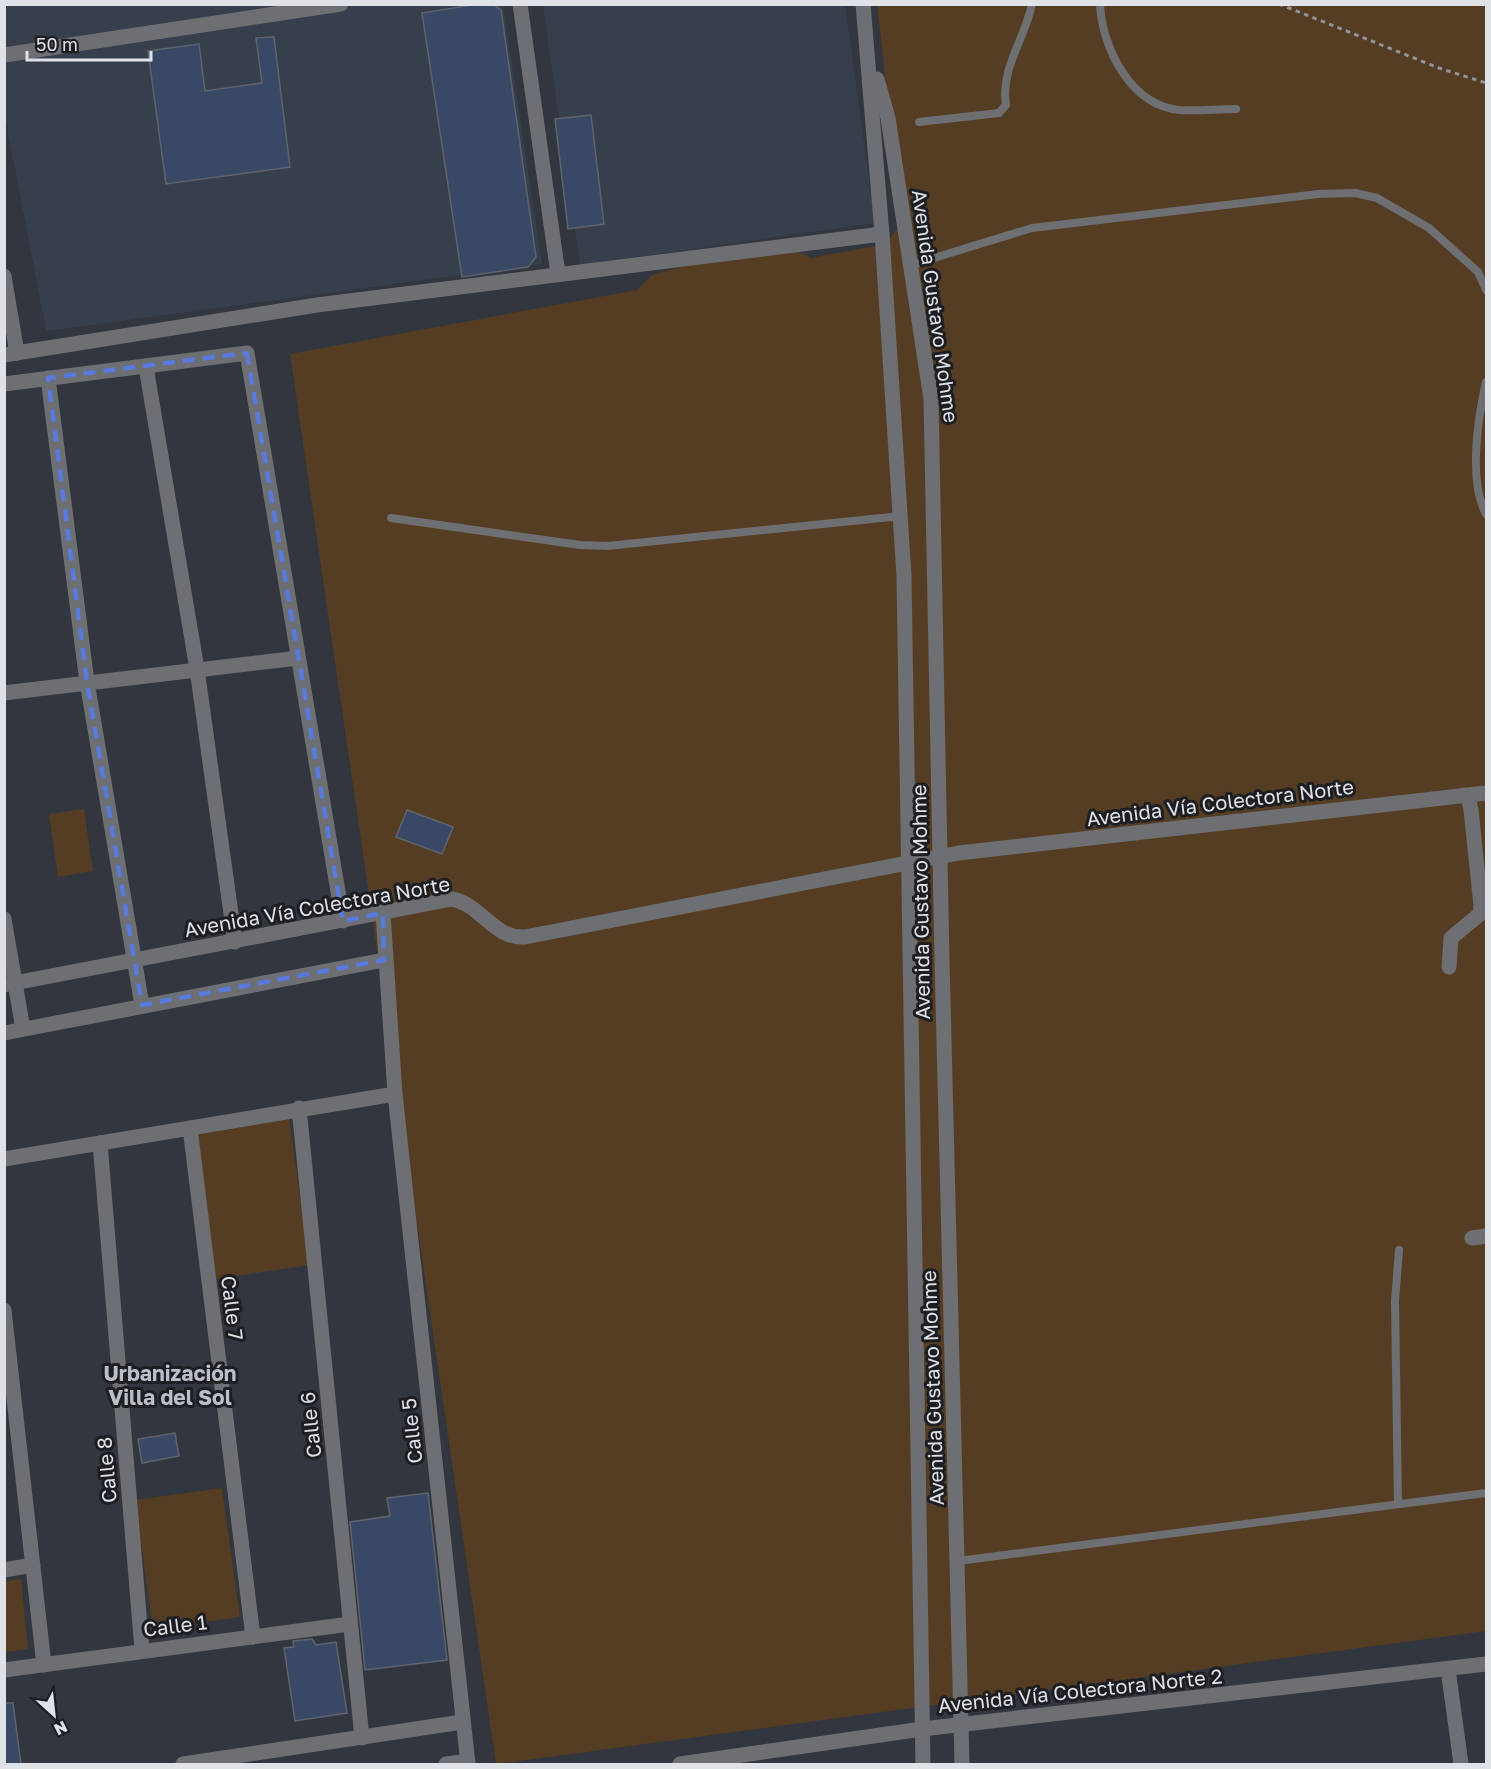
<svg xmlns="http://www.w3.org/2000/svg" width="1491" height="1769" viewBox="0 0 1491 1769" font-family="'Golos Text',sans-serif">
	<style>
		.built { fill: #383f4c }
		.green { fill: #553d24 }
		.building { fill: #394864; stroke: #5f636c; stroke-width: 1.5 }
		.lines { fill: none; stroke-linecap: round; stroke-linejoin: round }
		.path { stroke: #91949b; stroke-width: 3; stroke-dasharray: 4.5 4.5; stroke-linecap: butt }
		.service { stroke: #6d6f73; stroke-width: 8 }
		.minor { stroke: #6d6f73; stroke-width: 15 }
		.tertiary { stroke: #6d6f73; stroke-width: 15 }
		.marked { fill: none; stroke: #577adc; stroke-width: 4.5; stroke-dasharray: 12 8; stroke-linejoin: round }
		.labels { text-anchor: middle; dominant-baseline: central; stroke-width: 6; stroke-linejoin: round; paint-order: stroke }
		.street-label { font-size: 20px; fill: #dfe2e7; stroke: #1c1e21 }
		.neighbourhood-label { font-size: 21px; font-weight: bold; fill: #babfc8; stroke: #1c1e21 }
	</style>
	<rect width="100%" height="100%" fill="#32363e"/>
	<g class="built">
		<polygon points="4,5 503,5 542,264 46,331 5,116"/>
		<polygon points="543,5 845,5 875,223 580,265"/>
	</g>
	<g class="green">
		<polygon points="877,5 1486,5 1486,1631 496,1764 290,354 637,290 652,275 700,261 793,249 811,258 886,244 902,221"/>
		<polygon points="84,809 93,871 58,877 49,814"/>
		<polygon points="289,1119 310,1265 216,1279 195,1133"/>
		<polygon points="222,1488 240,1617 153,1629 135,1500"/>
		<polygon points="21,1579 28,1649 5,1652 5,1581"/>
	</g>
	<g class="building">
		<polygon points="478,4 493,4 501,10 536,257 528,267 462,277 422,13"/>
		<polygon points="274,37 290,167 166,184 148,51 199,44 205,91 262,83 256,38"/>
		<polygon points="591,115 604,224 568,229 555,119"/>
		<polygon points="407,810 453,827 442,854 396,837"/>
		<polygon points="175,1433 179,1456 142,1463 138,1439"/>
		<polygon points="428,1493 447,1660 365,1670 350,1522 390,1516 387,1498"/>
		<polygon points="312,1639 316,1645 336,1642 347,1713 295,1721 284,1648 294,1647 293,1641"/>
		<polygon points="4,1703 13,1703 21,1764 4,1764"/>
	</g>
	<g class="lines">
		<polyline class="path" points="1279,4 1439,68 1486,83"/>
		<g class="service">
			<path d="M 1100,4 C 1102,48 1131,106 1180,110 C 1198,111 1217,109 1236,109"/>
			<path d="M 919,122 L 999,113 L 1006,105 C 1000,69 1025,39 1032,4"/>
			<polyline points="911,265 1032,228 1318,194 1355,193 1377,198 1429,228 1478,272 1486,290"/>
			<path d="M 1486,382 C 1478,417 1468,481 1486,514"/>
			<polyline points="391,518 580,545 607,546 901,516"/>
			<polyline points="1398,1504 1395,1301 1399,1250"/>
			<polyline points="958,1561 1486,1493"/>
		</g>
		<g class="minor">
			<polyline points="520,4 558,274"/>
			<polyline points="4,55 341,4"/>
			<polyline points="4,276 17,353"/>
			<polyline points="4,355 317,305 882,234"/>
			<polyline points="146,367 197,669 235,942"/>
			<polyline points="48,378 87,682 142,1005"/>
			<polyline points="4,384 247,353 343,921"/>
			<polyline points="4,693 298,658"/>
			<path d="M 452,899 C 481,904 493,939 525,937 L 959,853 L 1486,793"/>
			<polyline points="383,913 395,1094 468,1764"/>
			<polyline points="4,919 23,1029"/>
			<polyline points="1449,967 1451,938 1480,914 1481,906 1471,810 1469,800 1464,795"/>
			<polyline points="299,1108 362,1738"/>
			<polyline points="190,1128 253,1637"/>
			<polyline points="100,1143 142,1650"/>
			<polyline points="4,1159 395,1094"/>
			<polyline points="1472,1238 1486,1236"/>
			<polyline points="4,1310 44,1665"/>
			<polyline points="4,1570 33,1565"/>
			<polyline points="1448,1669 1461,1764"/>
			<polyline points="4,1670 350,1624"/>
			<polyline points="680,1764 922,1729 1486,1664"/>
		</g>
		<g class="tertiary">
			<polyline points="863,4 882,234 904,576 923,1764"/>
			<polyline points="877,79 888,118 931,399 942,960 962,1764"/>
			<polyline points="4,985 452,899"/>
			<polyline points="4,1033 384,960"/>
			<polyline points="183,1764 462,1722"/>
			<polyline points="446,1764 468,1761"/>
		</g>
	</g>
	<path class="marked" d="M 247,353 L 343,921 L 383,913 L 384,960 L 142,1005 L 87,682 L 48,378 Z"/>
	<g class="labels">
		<g class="street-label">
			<text transform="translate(936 306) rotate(82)">Avenida Gustavo Mohme</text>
			<text transform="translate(1220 802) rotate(-7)">Avenida Vía Colectora Norte</text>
			<text transform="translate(920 902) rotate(-91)">Avenida Gustavo Mohme</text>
			<text transform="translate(317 906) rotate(-10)">Avenida Vía Colectora Norte</text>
			<text transform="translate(233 1308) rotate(83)">Calle 7</text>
			<text transform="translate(932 1388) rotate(-92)">Avenida Gustavo Mohme</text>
			<text transform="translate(310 1425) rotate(-96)">Calle 6</text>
			<text transform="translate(411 1431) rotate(-96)">Calle 5</text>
			<text transform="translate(106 1470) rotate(-95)">Calle 8</text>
			<text transform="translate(175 1625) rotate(-7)">Calle 1</text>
			<text transform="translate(1080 1690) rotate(-6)">Avenida Vía Colectora Norte 2</text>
		</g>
		<g class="neighbourhood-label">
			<text x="170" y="1373">Urbanización<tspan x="170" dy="24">Villa del Sol</tspan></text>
		</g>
	</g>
	<rect width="1491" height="1769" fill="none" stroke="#dfe2e7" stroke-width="12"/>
	<g transform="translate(54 1715) rotate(153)" stroke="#1c1e21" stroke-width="4.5" paint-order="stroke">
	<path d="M0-4.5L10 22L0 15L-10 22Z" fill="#dfe2e7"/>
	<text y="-9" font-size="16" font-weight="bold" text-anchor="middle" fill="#dfe2e7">N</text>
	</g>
	<path d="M27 51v9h124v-9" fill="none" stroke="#dfe2e7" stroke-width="3"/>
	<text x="36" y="51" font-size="18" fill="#dfe2e7" stroke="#1c1e21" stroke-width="4.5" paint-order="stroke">50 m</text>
</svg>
